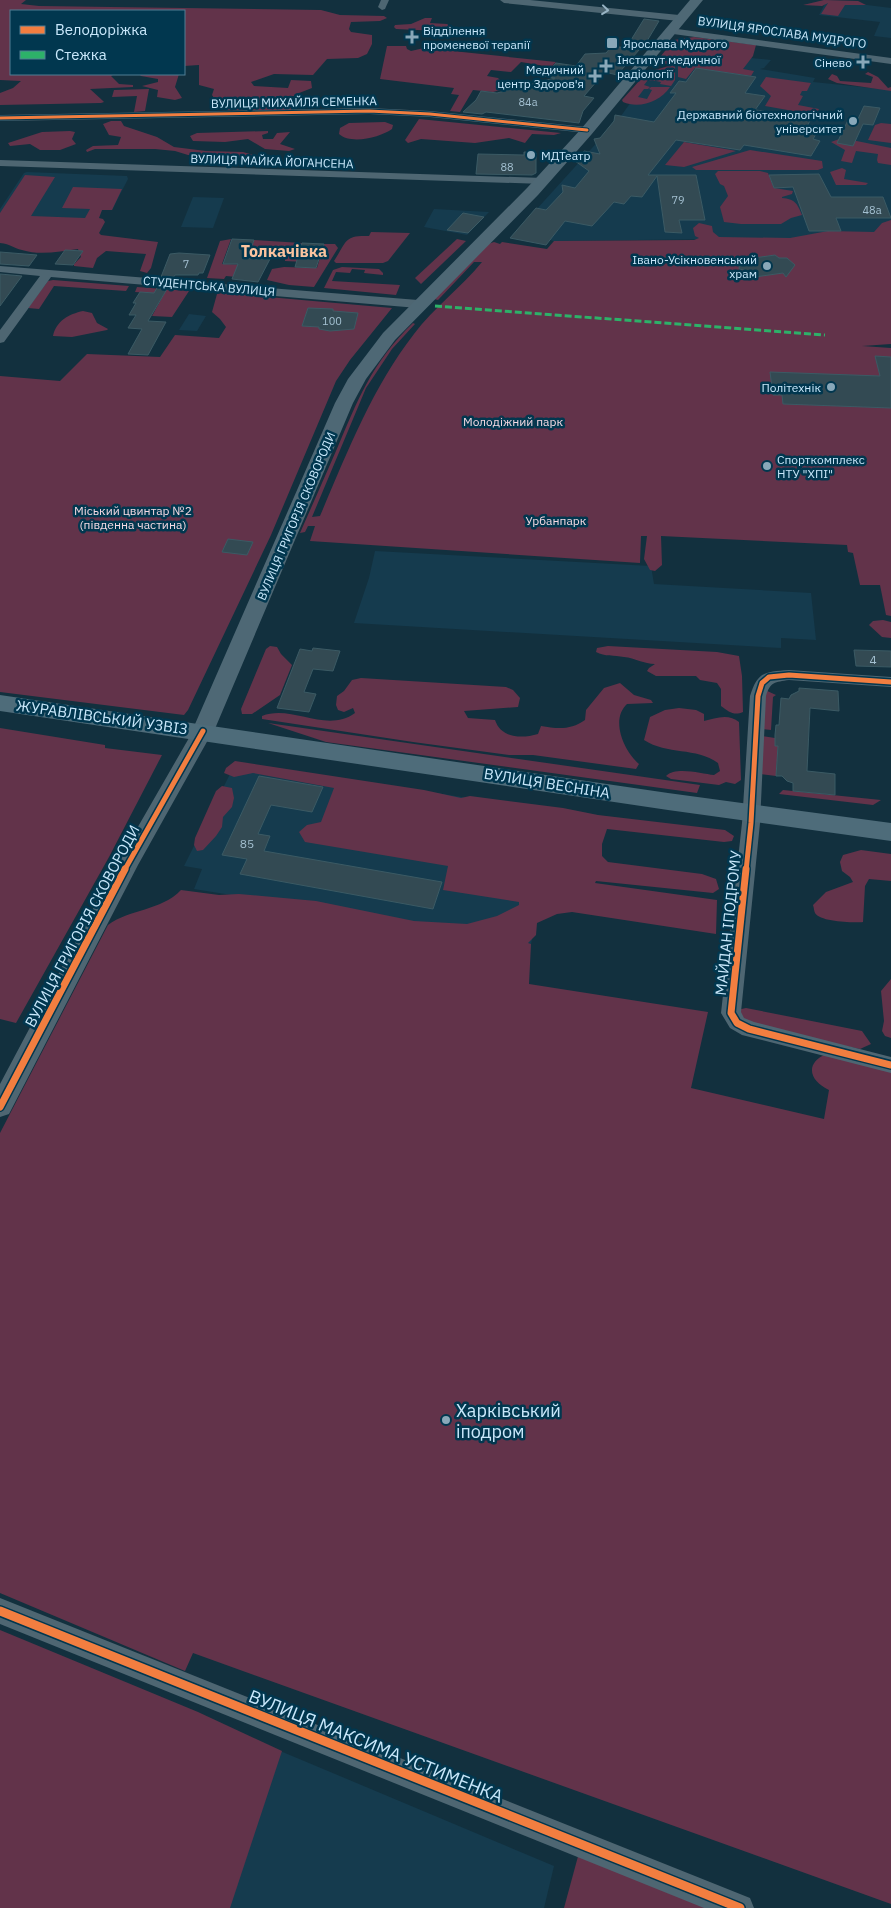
<svg xmlns="http://www.w3.org/2000/svg" width="891" height="1908" viewBox="0 0 891 1908" font-family="'IBM Plex Sans',sans-serif">
	<style>
		.built { fill: #153b4e }
		.green { fill: #62334a }
		.building { fill: #334a53; stroke: #3b5a64 }
		.lines { fill: none; stroke-linecap: round; stroke-linejoin: round }
		.minor { fill: #4e6672; fill-rule: evenodd }
		.tertiary { fill: #4e6672; fill-rule: evenodd }
		.secondary { fill: #4e6875; fill-rule: evenodd }
		.primary { fill: #4e6c7a; fill-rule: evenodd }
		.quiet { stroke: #2db169; stroke-width: 3; stroke-dasharray: 7 3; stroke-linecap: butt }
		.cycleway-far3-casing { stroke: #01374f; stroke-width: 5 }
		.cycleway-far2-casing { stroke: #01374f; stroke-width: 8 }
		.cycleway-far1-casing { stroke: #01374f; stroke-width: 10 }
		.cycleway-casing { stroke: #01374f; stroke-width: 12 }
		.cycleway-far3 { stroke: #f27e40; stroke-width: 3 }
		.cycleway-far2 { stroke: #f27e40; stroke-width: 5 }
		.cycleway-far1 { stroke: #f27e40; stroke-width: 7 }
		.cycleway { stroke: #f27e40; stroke-width: 9 }
		.oneway { stroke: #98b4c4 }
		.poi-dot { fill: #89a8b9; stroke: #01374f; stroke-width: 2 }
		.labels { text-anchor: middle; dominant-baseline: central; stroke-width: 5; stroke-linejoin: round; paint-order: stroke }
		.far-number-label { font-size: 11px; fill: #a4c0d1 }
		.far-poi-label { font-size: 12px; fill: #c9e8fb; stroke: #01374f; text-anchor: start }
		.far-street-label { font-size: 12px; fill: #c9e8fb; stroke: #01374f }
		.far-park-label { font-size: 12px; fill: #f5dae3; stroke: #01374f }
		.number-label { font-size: 12px; fill: #a4c0d1 }
		.street-label { font-size: 15px; fill: #c9e8fb; stroke: #01374f }
		.far-district-label { font-size: 16px; font-weight: bold; fill: #fbc49f; stroke: #01374f }
		.near-poi-label { font-size: 18px; fill: #c9e8fb; stroke: #01374f; text-anchor: start }
		.near-street-label { font-size: 18px; fill: #c9e8fb; stroke: #01374f }
	</style>
	<rect width="100%" height="100%" fill="#12303e"/>
	<g class="built">
		<polygon points="827,0 891,8 891,38 874,36 880,22 819,15"/>
		<polygon points="751,58 771,60 764,68 760,69 815,78 813,82 891,90 891,237 554,241 516,232 621,116 653,71 682,63"/>
		<polygon points="27,172 127,176 128,179 112,210 102,210 96,223 0,218 0,209 24,173"/>
		<polygon points="193,197 224,198 213,228 181,227"/>
		<polygon points="434,209 489,212 467,235 424,227"/>
		<polygon points="189,314 206,316 197,331 179,330"/>
		<polygon points="375,551 651,566 654,584 811,593 816,640 781,638 781,648 354,623 369,578"/>
		<polygon points="236,762 585,816 545,876 531,944 194,889 202,869 184,866"/>
		<polygon points="209,1721 554,1866 544,1908 137,1908"/>
	</g>
	<g class="green">
		<polygon points="0,0 26,0 21,4 39,6 321,10 340,15 384,16 387,18 380,21 351,22 349,29 351,32 372,35 372,44 367,54 358,58 327,59 313,75 274,74 251,82 254,86 288,88 291,80 311,81 312,88 294,95 295,96 288,96 291,110 226,110 227,102 216,101 212,95 214,89 199,85 199,65 184,66 184,11 11,11 11,74 115,74 111,76 119,84 133,85 133,87 90,89 102,100 104,102 101,103 0,105 0,93 13,88 21,81 0,80"/>
		<polygon points="824,0 858,1 866,5 845,5 838,16 821,14 828,3 822,6 803,5"/>
		<polygon points="425,18 432,18 430,23 447,24 451,27 439,31 396,29 394,27 395,25 411,24"/>
		<path d="M 694,37 L 756,45 L 753,56 L 743,69 L 754,71 L 751,76 L 695,68 L 686,79 L 678,77 L 678,66 L 675,65 L 675,80 L 671,86 L 660,84 L 661,82 L 656,81 L 658,79 L 661,79 L 667,71 L 659,70 L 653,77 L 656,78 L 655,81 L 648,80 L 644,85 L 650,87 L 648,89 L 644,89 L 638,97 L 647,99 L 652,90 L 649,89 L 651,87 L 670,87 C 660,102 639,109 623,102 L 622,100 L 649,70 L 655,70 L 672,65 L 656,62 L 674,40 Z"/>
		<polygon points="387,46 406,46 407,49 411,51 424,48 556,62 551,67 521,62 511,72 491,70 487,76 498,78 507,88 493,92 473,90 460,112 450,111 459,95 451,94 454,88 380,79"/>
		<polygon points="868,72 878,77 888,88 891,87 891,91 837,83 828,79 832,74 837,76 840,81 871,83 873,77 865,74"/>
		<polygon points="139,74 179,74 175,87 182,98 175,100 157,97 158,90 142,86 158,82 158,79 141,76"/>
		<polygon points="766,77 811,83 807,91 802,91 800,95 803,96 798,105 819,109 816,115 765,106 771,96 760,86"/>
		<polygon points="149,89 145,111 134,112 137,96 112,97 114,90"/>
		<polygon points="419,119 561,133 554,135 532,134 525,143 509,138 475,143 421,139 408,143 405,140"/>
		<polygon points="111,121 121,121 124,126 157,137 174,147 206,151 243,152 257,156 251,160 234,157 188,155 175,151 155,149 95,149 87,152 86,150 93,146 118,145 121,137 109,135 103,124"/>
		<path d="M 385,122 L 393,125 L 392,129 C 381,137 351,145 339,134 L 340,128 L 349,123 Z"/>
		<polygon points="881,123 891,124 891,143 868,140 875,125"/>
		<polygon points="70,131 75,132 72,139 76,144 60,150 40,150 30,144 10,146 8,143 42,132"/>
		<polygon points="268,131 268,133 262,135 263,139 273,139 277,133 290,132 280,144 295,149 289,151 265,149 248,139 225,142 193,141 190,136 197,133"/>
		<polygon points="842,138 891,148 891,165 878,163 877,160 878,154 856,151 852,163 841,161 845,150 831,142"/>
		<polygon points="684,142 731,150 736,151 684,167 665,165"/>
		<polygon points="750,150 822,161 823,168 818,170 696,170 692,167"/>
		<polygon points="842,168 846,170 844,179 868,183 866,185 836,185 830,172"/>
		<path d="M 718,171 L 760,171 L 768,173 L 774,188 L 793,191 L 792,194 L 782,197 L 782,198 C 795,199 797,203 802,215 L 791,218 L 781,224 L 741,224 L 724,222 L 720,207 L 728,196 L 724,186 L 720,184 L 715,174 Z"/>
		<path d="M 25,175 L 55,177 L 31,216 L 85,218 L 90,209 L 62,208 L 73,187 L 122,189 L 112,210 L 102,210 L 99,218 L 103,219 L 105,222 L 99,233 L 101,235 L 158,242 L 151,268 L 147,273 L 140,271 L 146,254 L 106,251 L 97,258 L 93,268 L 74,266 L 74,264 L 81,257 L 78,249 C 60,251 41,256 22,250 C 13,248 11,244 0,243 L 0,213 Z"/>
		<path d="M 891,220 L 891,344 L 862,346 L 891,348 L 891,616 L 886,615 L 880,585 L 860,585 L 853,553 L 848,552 L 847,545 L 661,536 L 662,565 L 655,571 L 650,570 L 644,559 L 647,536 L 641,536 L 640,563 L 310,541 L 315,526 L 308,526 L 305,532 L 300,533 C 312,506 324,478 336,451 C 357,401 372,362 413,323 L 415,324 L 392,349 L 366,388 L 312,517 L 320,516 C 347,453 372,388 414,334 C 433,308 461,288 482,262 L 474,262 L 438,300 L 434,299 L 488,244 L 494,242 L 500,244 L 502,242 L 547,249 L 554,241 L 694,240 L 699,238 L 695,236 L 693,228 L 699,223 L 712,226 L 713,232 L 719,237 L 790,238 L 828,231 L 874,232 L 882,223 Z"/>
		<path d="M 371,232 L 410,233 L 388,261 L 383,263 L 336,263 L 334,261 C 347,241 344,235 369,236 Z"/>
		<polygon points="231,239 222,264 255,265 259,279 226,276 224,279 207,278 220,241"/>
		<polygon points="457,239 466,241 421,284 415,278"/>
		<polygon points="254,240 302,243 305,262 285,261 285,259 239,259 243,250 251,250"/>
		<polygon points="324,244 335,244 338,248 314,287 289,285 267,280 272,269 284,267 317,268"/>
		<polygon points="342,267 379,269 383,273 383,275 364,273 365,270 352,269 350,273 336,272 332,281 400,285 396,295 324,288 333,270"/>
		<polygon points="53,280 129,286 126,291 54,286 39,309 28,308 48,281"/>
		<polygon points="137,287 189,291 172,317 152,316 164,294 135,292"/>
		<polygon points="223,293 392,308 350,360 336,381 271,535 188,710 184,715 0,692 0,376 60,381 87,354 160,357 175,335 219,338 226,327 220,319 212,312 217,294"/>
		<path d="M 83,311 L 92,313 L 97,323 L 108,329 L 107,330 L 72,337 L 53,336 C 56,321 69,314 83,311 Z"/>
		<polygon points="883,620 891,622 891,638 882,637 869,625 873,621"/>
		<polygon points="270,646 277,647 281,654 292,665 280,695 252,714 242,714 241,709 266,649"/>
		<path d="M 608,646 L 717,652 L 739,656 L 742,676 L 743,712 C 734,716 729,712 721,706 L 721,689 L 717,683 L 700,680 L 696,676 L 656,676 L 647,671 L 649,668 L 655,664 C 644,664 635,658 624,657 C 614,655 605,657 596,652 L 597,648 Z"/>
		<path d="M 361,678 L 506,687 L 513,690 L 520,698 L 518,707 L 464,711 L 468,718 L 495,720 C 501,738 521,739 538,734 L 541,726 C 558,729 571,730 585,720 L 586,710 L 604,688 L 620,683 L 634,695 L 651,700 L 653,703 L 627,704 C 610,720 624,751 639,764 L 636,769 L 533,755 L 509,755 L 413,742 L 262,719 L 262,716 C 292,704 326,734 355,713 L 353,708 L 344,712 L 338,710 L 336,705 L 337,696 L 344,691 L 352,680 Z"/>
		<polygon points="765,690 776,695 773,697 771,730 762,729"/>
		<path d="M 679,708 L 696,710 L 704,714 L 704,721 C 715,718 729,713 739,722 L 741,780 L 735,784 L 726,782 L 719,785 L 671,779 L 666,776 C 676,766 702,774 714,775 L 720,771 L 718,763 C 696,747 667,755 644,740 L 650,717 L 665,710 Z"/>
		<polygon points="268,723 700,785 697,793 326,742"/>
		<polygon points="0,728 105,745 105,748 162,755 109,857 16,1023 0,1019"/>
		<polygon points="762,736 775,738 775,745 778,746 776,776 761,774"/>
		<path d="M 235,761 L 424,790 L 461,798 L 470,796 L 563,808 L 598,815 L 725,830 L 734,836 L 732,841 L 724,842 L 607,829 L 602,844 L 602,856 L 608,862 L 702,874 L 716,879 L 719,889 L 713,893 L 596,881 L 595,883 L 717,900 L 716,934 L 572,912 L 557,914 L 537,923 L 536,935 L 528,943 L 531,944 L 529,984 L 708,1012 L 691,1088 L 824,1119 L 829,1090 C 810,1081 804,1064 826,1054 L 891,1069 L 891,1904 L 193,1653 L 185,1671 L 0,1593 L 0,1133 L 108,925 C 129,909 161,911 181,890 L 219,895 L 239,894 L 316,901 L 414,921 L 467,924 L 497,916 L 519,905 L 519,902 L 443,890 L 448,866 L 305,842 L 299,832 L 307,825 L 321,822 L 334,788 L 253,773 L 234,777 L 224,773 L 226,768 Z"/>
		<polygon points="222,786 232,788 234,798 232,807 223,817 222,827 216,836 203,850 197,851 194,845 195,838 216,791"/>
		<polygon points="783,790 881,800 873,805 779,794"/>
		<path d="M 861,850 L 891,854 L 891,881 L 869,879 L 865,886 L 863,922 C 854,923 820,922 815,913 C 814,911 814,908 813,905 L 826,892 L 853,882 L 850,877 L 842,871 L 840,862 L 843,855 Z"/>
		<polygon points="891,979 891,1038 885,1036 882,1031 884,1021 881,991"/>
		<polygon points="746,1008 862,1031 871,1044 860,1049 746,1025 737,1010"/>
		<polygon points="0,1630 198,1712 282,1751 230,1908 0,1908"/>
		<polygon points="580,1849 722,1908 564,1908"/>
	</g>
	<g class="building">
		<polygon points="644,19 659,21 647,41 617,75 605,72 584,96 594,98 583,111 579,123 486,112 482,114 463,112 476,100 481,91 497,93 555,78 544,76 556,63 576,66 585,54 606,53 612,46 626,48"/>
		<polygon points="696,68 756,77 745,93 765,96 755,110 764,111 762,114 794,119 798,115 812,117 804,132 816,134 813,139 820,141 811,156 744,145 740,150 676,140 648,175 696,175 705,220 679,220 682,233 665,232 657,176 642,197 631,196 624,204 614,202 592,226 565,221 546,245 510,238 536,208 546,210 563,192 562,185 575,188 589,171 575,161 584,151 600,154 594,139 600,138 614,121 615,115 654,122 676,93 670,93 679,81 686,82"/>
		<polygon points="864,106 880,108 873,125 863,124 853,146 837,143 849,118 858,119"/>
		<polygon points="524,152 536,153 536,173 532,175 476,174 478,154 524,155"/>
		<polygon points="819,174 831,197 883,197 891,218 836,218 841,231 809,231 793,187 774,188 769,175"/>
		<polygon points="463,213 484,217 468,233 447,230"/>
		<polygon points="232,239 254,240 248,258 270,259 258,282 232,279 238,264 223,264"/>
		<polygon points="302,243 324,244 316,268 295,267"/>
		<polygon points="65,250 83,251 73,265 55,264"/>
		<polygon points="0,252 37,255 29,266 0,264"/>
		<polygon points="179,253 210,255 203,273 199,273 198,275 175,275 173,278 161,277 170,254"/>
		<polygon points="775,255 779,258 787,258 795,265 786,277 783,273 755,277 751,272 739,269 740,260"/>
		<polygon points="0,274 22,276 0,306"/>
		<polygon points="157,288 167,289 148,321 166,322 148,355 128,354 142,329 128,328 136,315 129,315 136,303 133,303 140,292 154,293"/>
		<polygon points="308,308 333,309 333,311 358,313 354,329 330,331 319,329 319,327 302,326"/>
		<polygon points="875,356 891,357 891,408 783,404 782,395 773,395 770,372 880,376"/>
		<polygon points="228,539 253,542 247,555 222,552"/>
		<polygon points="313,648 340,651 333,671 313,669 304,692 316,694 309,712 277,708 300,649 312,651"/>
		<polygon points="854,650 891,651 891,667 856,666"/>
		<polygon points="799,688 838,691 839,711 810,708 807,771 835,774 835,795 793,791 793,783 787,781 782,776 776,776 778,746 775,746 775,735 776,725 779,725 781,698 789,699 791,695 799,691"/>
		<polygon points="259,776 323,787 312,812 271,805 258,834 270,836 264,851 442,882 433,909 240,874 247,859 222,855"/>
	</g>
	<g class="lines">
		<g class="minor">
			<polygon points="381,0 389,0 385,9 382,10 378,7"/>
			<polygon points="500,0 530,0 679,15 683,18 679,21 504,3"/>
			<polygon points="369,108 430,111 587,127 592,130 587,133 430,117 369,114 0,121 0,115"/>
			<polygon points="0,160 543,178 548,181 543,184 0,166"/>
			<polygon points="0,266 418,300 424,304 418,308 51,277 4,342 0,343 0,330 40,276 0,272"/>
			<path d="M 789,670 L 891,677 L 891,687 L 789,680 C 775,682 770,682 766,696 L 760,823 L 741,1012 L 744,1018 L 754,1022 L 891,1057 L 891,1073 L 742,1035 L 730,1028 L 721,1013 L 742,823 L 750,696 C 758,671 765,672 789,670 Z"/>
			<polygon points="0,1598 750,1898 754,1908 704,1908 0,1624"/>
		</g>
		<g class="tertiary">
			<polygon points="670,28 891,58 891,64 666,33 665,31 666,29"/>
			<polygon points="203,724 210,726 213,731 138,865 9,1114 0,1117 0,1084 116,865 193,731 196,726"/>
		</g>
		<polygon class="secondary" points="690,0 703,0 591,135 538,195 395,340 366,379 353,403 214,731 211,736 203,739 195,736 192,731 335,403 348,379 383,333 527,188 581,129"/>
		<polygon class="primary" points="0,695 668,793 891,823 891,841 668,810 0,711"/>
		<polyline class="quiet" points="435,306 825,335"/>
		<defs>
			<polyline id="cycleway-far3" points="0,118 369,111 430,114 587,130"/>
			<g id="cycleway-far2">
				<polyline points="124,871 203,731"/>
				<polyline points="746,871 751,823 758,696 762,683 769,677 789,675 891,682"/>
			</g>
			<g id="cycleway-far1">
				<polyline points="746,869 731,1013 737,1023 749,1029 891,1065"/>
				<polyline points="0,1107 125,869"/>
			</g>
			<polyline id="cycleway" points="0,1611 740,1908"/>
		</defs>
		<use href="#cycleway-far3" class="cycleway-far3-casing"/>
		<use href="#cycleway-far2" class="cycleway-far2-casing"/>
		<use href="#cycleway-far1" class="cycleway-far1-casing"/>
		<use href="#cycleway" class="cycleway-casing"/>
		<use href="#cycleway-far3" class="cycleway-far3"/>
		<use href="#cycleway-far2" class="cycleway-far2"/>
		<use href="#cycleway-far1" class="cycleway-far1"/>
		<use href="#cycleway" class="cycleway"/>
	</g>
	<defs><path id="oneway-chevron" d="M-2-3.5L2.5 0L-2 3.5" fill="none" stroke-width="1.6" stroke-linecap="round" stroke-linejoin="round" transform="scale(1.25)"/></defs>
	<use class="oneway" href="#oneway-chevron" transform="translate(605 10) rotate(6)"/>
	<g class="poi-dot">
		<path d="M409.5 29.5h5v5h5v5h-5v5h-5v-5h-5v-5h5z"/>
		<rect x="606" y="37" width="12" height="12" rx="2.5"/>
		<path d="M860.5 54.5h5v5h5v5h-5v5h-5v-5h-5v-5h5z"/>
		<path d="M603.5 58.5h5v5h5v5h-5v5h-5v-5h-5v-5h5z"/>
		<path d="M592.5 68.5h5v5h5v5h-5v5h-5v-5h-5v-5h5z"/>
		<circle cx="853" cy="121" r="5"/>
		<circle cx="531" cy="155" r="5"/>
		<circle cx="767" cy="266" r="5"/>
		<circle cx="831" cy="387" r="5"/>
		<circle cx="767" cy="466" r="5"/>
		<circle cx="446" cy="1420" r="5"/>
	</g>
	<g class="labels">
		<g class="far-number-label">
			<text x="528" y="102">84а</text>
			<text x="507" y="167">88</text>
			<text x="678" y="200">79</text>
			<text x="872" y="210">48а</text>
			<text x="186" y="264">7</text>
			<text x="332" y="321">100</text>
		</g>
		<g class="far-poi-label">
			<text x="423" y="30">Відділення<tspan x="423" dy="14">променевої терапії</tspan></text>
			<text x="623" y="43">Ярослава Мудрого</text>
			<text x="617" y="59">Інститут медичної<tspan x="617" dy="14">радіології</tspan></text>
			<text x="852" y="62" text-anchor="end">Сінево</text>
			<text x="584" y="69" text-anchor="end">Медичний<tspan x="584" dy="14">центр Здоров'я</tspan></text>
			<text x="843" y="114" text-anchor="end">Державний біотехнологічний<tspan x="843" dy="14">університет</tspan></text>
			<text x="541" y="155">МДТеатр</text>
			<text x="757" y="259" text-anchor="end">Івано-Усікновенський<tspan x="757" dy="14">храм</tspan></text>
			<text x="821" y="387" text-anchor="end">Політехнік</text>
			<text x="777" y="459">Спорткомплекс<tspan x="777" dy="14">НТУ "ХПІ"</tspan></text>
		</g>
		<g class="far-street-label">
			<text transform="translate(782 32) rotate(8)">ВУЛИЦЯ ЯРОСЛАВА МУДРОГО</text>
			<text transform="translate(294 102) rotate(-1)">ВУЛИЦЯ МИХАЙЛЯ СЕМЕНКА</text>
			<text transform="translate(272 161) rotate(2)">ВУЛИЦЯ МАЙКА ЙОГАНСЕНА</text>
			<text transform="translate(209 286) rotate(5)">СТУДЕНТСЬКА ВУЛИЦЯ</text>
			<text transform="translate(296 516) rotate(-67)">ВУЛИЦЯ ГРИГОРІЯ СКОВОРОДИ</text>
		</g>
		<g class="far-park-label">
			<text x="513" y="421">Молодіжний парк</text>
			<text x="133" y="510">Міський цвинтар №2<tspan x="133" dy="14">(південна частина)</tspan></text>
			<text x="556" y="520">Урбанпарк</text>
		</g>
		<g class="number-label">
			<text x="873" y="659">4</text>
			<text x="247" y="843">85</text>
		</g>
		<g class="street-label">
			<text transform="translate(102 717) rotate(8)">ЖУРАВЛІВСЬКИЙ УЗВІЗ</text>
			<text transform="translate(547 783) rotate(9)">ВУЛИЦЯ ВЕСНІНА</text>
			<text transform="translate(728 923) rotate(-84)">МАЙДАН ІПОДРОМУ</text>
			<text transform="translate(82 926) rotate(-62)">ВУЛИЦЯ ГРИГОРІЯ СКОВОРОДИ</text>
		</g>
		<g class="far-district-label">
			<text x="284" y="251">Толкачівка</text>
		</g>
		<g class="near-poi-label">
			<text x="456" y="1410">Харківський<tspan x="456" dy="21">іподром</tspan></text>
		</g>
		<g class="near-street-label">
			<text transform="translate(376 1746) rotate(22)">ВУЛИЦЯ МАКСИМА УСТИМЕНКА</text>
		</g>
	</g>
	<rect x="10" y="10" width="175" height="65" fill="#01374f" stroke="#517e94"/>
	<rect x="20" y="26" width="25" height="8" fill="#f27e40" stroke="#517e94"/>
	<text x="55" y="35" font-size="15" fill="#c9e8fb">Велодоріжка</text>
	<rect x="20" y="51" width="25" height="8" fill="#2db169" stroke="#517e94"/>
	<text x="55" y="60" font-size="15" fill="#c9e8fb">Стежка</text>
</svg>
